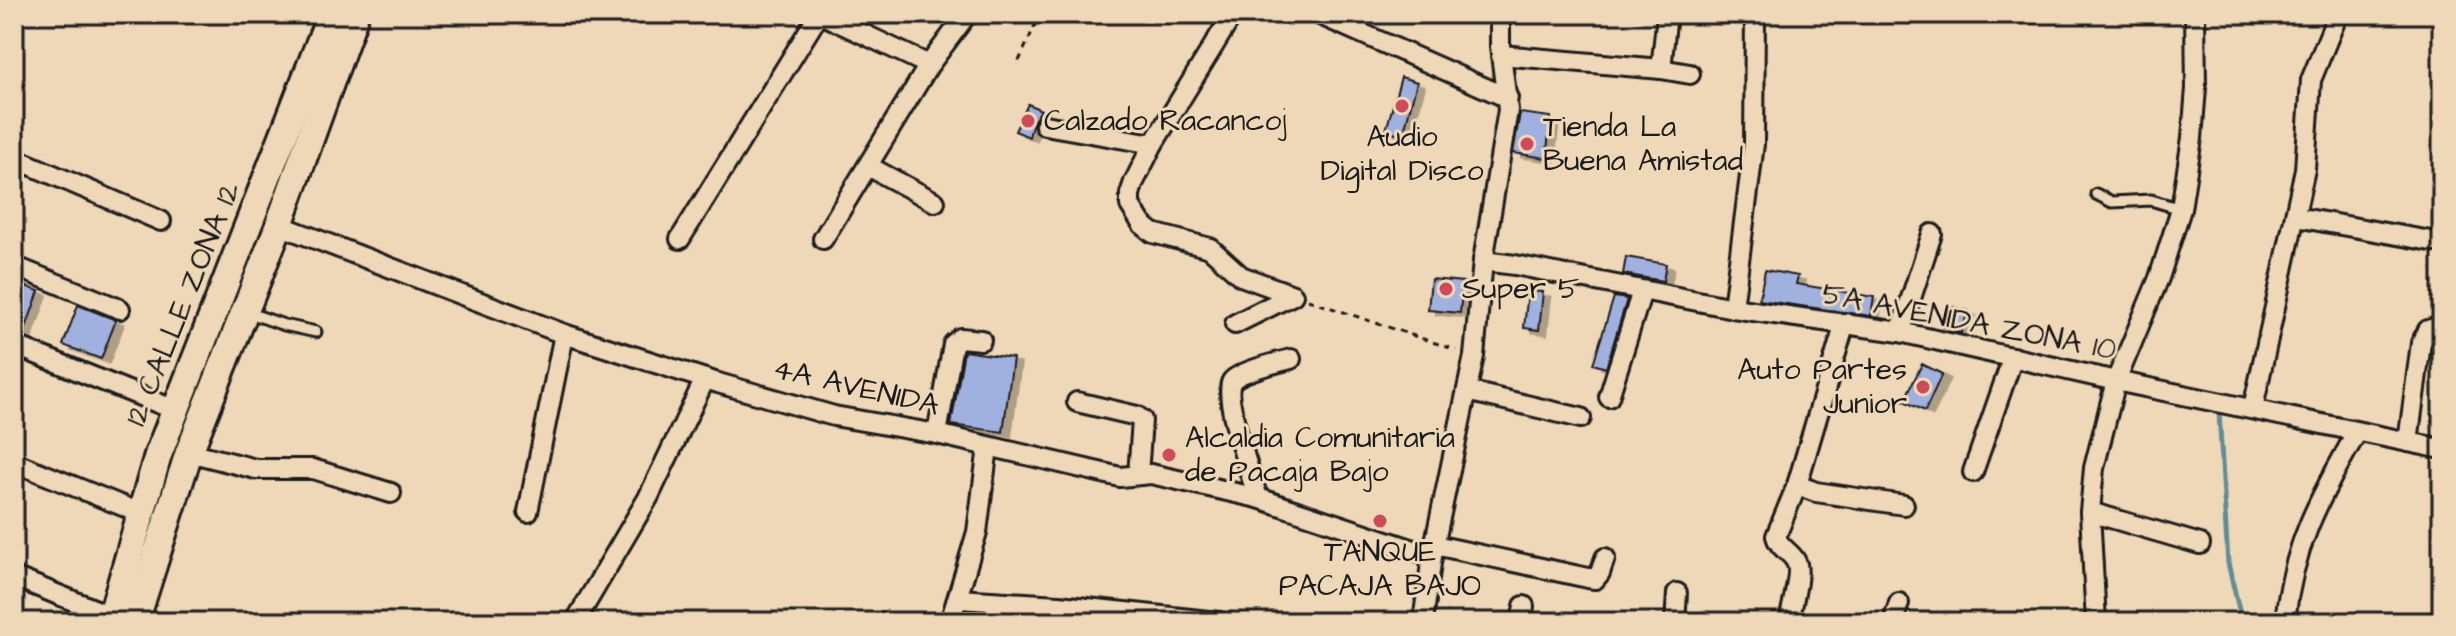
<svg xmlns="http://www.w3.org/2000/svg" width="2456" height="636" viewBox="0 0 2456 636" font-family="'Architects Daughter',sans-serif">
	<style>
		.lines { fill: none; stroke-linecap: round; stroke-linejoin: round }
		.stream { stroke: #5f8d98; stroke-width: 5 }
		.building { fill: #a0b1e0; stroke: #1c1c1c; stroke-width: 2; filter: url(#shadow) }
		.lane-casing { stroke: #1c1c1c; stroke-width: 15 }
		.street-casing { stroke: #1c1c1c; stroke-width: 24 }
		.secondary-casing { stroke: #1c1c1c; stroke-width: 32 }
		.path { stroke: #1c1c1c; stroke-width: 3; stroke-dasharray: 6 6; stroke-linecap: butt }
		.lane { stroke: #eed8b7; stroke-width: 9 }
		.street { stroke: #eed8b7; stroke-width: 18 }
		.secondary { stroke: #eed8b7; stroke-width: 26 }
		.poi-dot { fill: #d1495b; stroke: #eed8b7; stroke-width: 3 }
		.labels { text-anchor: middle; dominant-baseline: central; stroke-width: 6; stroke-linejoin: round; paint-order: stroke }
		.poi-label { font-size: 30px; fill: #1c1c1c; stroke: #eed8b7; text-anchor: start }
		.street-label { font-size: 30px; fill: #1c1c1c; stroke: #eed8b7 }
	</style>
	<defs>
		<filter id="shadow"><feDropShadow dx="8" dy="4.5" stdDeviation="0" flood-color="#0004"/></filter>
	</defs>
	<rect width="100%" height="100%" fill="#eed8b7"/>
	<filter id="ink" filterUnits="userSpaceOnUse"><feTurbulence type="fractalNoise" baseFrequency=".0125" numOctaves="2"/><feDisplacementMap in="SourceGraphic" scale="16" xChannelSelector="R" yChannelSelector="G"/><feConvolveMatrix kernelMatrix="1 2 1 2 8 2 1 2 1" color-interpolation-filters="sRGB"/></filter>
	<g filter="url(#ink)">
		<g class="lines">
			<polyline class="stream" points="2219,412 2228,563 2242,622"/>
		</g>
		<g class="building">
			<polygon points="1401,77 1417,82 1403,135 1386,130"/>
			<polygon points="1028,104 1041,110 1033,122 1029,137 1015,131"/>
			<polygon points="1520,113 1551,117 1546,158 1513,153"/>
			<polygon points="1626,257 1666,264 1663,281 1623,274"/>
			<polygon points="1765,270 1798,276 1796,284 1874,297 1871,316 1759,300"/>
			<polygon points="1431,279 1463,282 1460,313 1428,310"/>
			<polygon points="14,282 39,291 23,336 14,333"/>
			<polygon points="1528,291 1543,292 1539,330 1524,328"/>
			<polygon points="1614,297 1627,299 1606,368 1593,364"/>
			<polygon points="78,305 116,320 101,359 63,345"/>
			<polygon points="1949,306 1968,311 1961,333 1942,327"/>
			<polygon points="964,351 1013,358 1003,432 951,425"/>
			<polygon points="1922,364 1942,374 1925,411 1904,401"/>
		</g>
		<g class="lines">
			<defs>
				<g id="lane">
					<polyline points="2096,194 2112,202 2151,200 2181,209"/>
					<polyline points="247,312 284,325 316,332"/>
				</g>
				<g id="street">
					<polyline points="821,14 929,65"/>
					<polyline points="1233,14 1153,144 1134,182 1130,194 1130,205 1142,224 1153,233 1210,248 1241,276 1293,295 1235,324"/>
					<polyline points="1318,14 1508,98"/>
					<polyline points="1501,55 1661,69 1690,74"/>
					<polyline points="1661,69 1667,14"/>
					<polyline points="1045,125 1153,144"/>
					<polyline points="14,158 161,221"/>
					<polyline points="868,166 935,202"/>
					<polyline points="2296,217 2442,243"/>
					<polyline points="279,225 564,334 718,383 834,416 937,434 1120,477 1151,474 1258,498 1432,556"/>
					<polyline points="680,239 819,14"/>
					<polyline points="823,239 929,65 967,14"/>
					<polyline points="1483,261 1515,265 1733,308 1900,332 2116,381 2442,449"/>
					<polyline points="14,266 120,309"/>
					<polyline points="1733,308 1754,144 1755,14"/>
					<polyline points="1900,332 1932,234"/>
					<polyline points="14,345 175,410"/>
					<polyline points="1467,391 1581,418"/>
					<polyline points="1609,397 1642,291"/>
					<polyline points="1077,402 1137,416 1142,420 1138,475"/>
					<polyline points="2253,408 2305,169 2311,80 2338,14"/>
					<polyline points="937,434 953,344 960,338 981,340"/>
					<polyline points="2408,442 2421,343 2428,330 2442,326"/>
					<polyline points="189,452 256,469 313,469 391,493"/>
					<polyline points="14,462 140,513"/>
					<polyline points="1973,472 2013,357"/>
					<polyline points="1797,485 1816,492 1904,505"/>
					<path d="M 1258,498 C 1252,478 1222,396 1232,381 C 1238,372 1279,362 1291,359"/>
					<polyline points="528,512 564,334"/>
					<polyline points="2090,512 2200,544"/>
					<polyline points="1435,545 1588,578 1595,579 1600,573 1605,558"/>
					<polyline points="14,577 111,616"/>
					<polyline points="958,599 1059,605 1219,622"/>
					<path d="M 2285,621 C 2293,544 2320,498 2357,432"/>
					<polyline points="575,622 648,498 705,379"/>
					<polyline points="950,622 977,532 988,447"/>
					<polyline points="1423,622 1432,556 1474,356 1483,261 1508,110 1500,46 1500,14"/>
					<polyline points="1521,622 1524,606"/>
					<polyline points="1675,622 1677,593"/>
					<path d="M 1789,622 C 1791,609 1802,572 1796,562 C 1791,551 1779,549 1776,536 L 1797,485 L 1845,323"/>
					<polyline points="1893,622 1899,603"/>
					<polyline points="2096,622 2090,512 2094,468 2116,381 2159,278 2181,209 2192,138 2196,88 2195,14"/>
				</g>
				<g id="secondary">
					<polyline points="110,622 158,455 331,14"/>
					<polyline points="135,622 189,452 279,225 355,14"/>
				</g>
			</defs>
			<use href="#lane" class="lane-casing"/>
			<use href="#street" class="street-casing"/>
			<use href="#secondary" class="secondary-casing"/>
			<g class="path">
				<polyline points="1019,61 1040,14"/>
				<polyline points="1308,300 1456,350"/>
			</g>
			<use href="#lane" class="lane"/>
			<use href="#street" class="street"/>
			<use href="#secondary" class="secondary"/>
		</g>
	</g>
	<g class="poi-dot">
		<circle cx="1402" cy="106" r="8"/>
		<circle cx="1028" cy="121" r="8"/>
		<circle cx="1527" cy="144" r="8"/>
		<circle cx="1446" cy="289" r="8"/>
		<circle cx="1923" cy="387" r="8"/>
		<circle cx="1169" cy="455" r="8"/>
		<circle cx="1380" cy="521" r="8"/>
	</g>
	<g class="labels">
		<g class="poi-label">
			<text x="1044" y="121">Calzado Racancoj</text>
			<text x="1543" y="127">Tienda La<tspan x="1543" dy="34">Buena Amistad</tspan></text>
			<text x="1402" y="137" text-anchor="middle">Audio<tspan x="1402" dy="34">Digital Disco</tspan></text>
			<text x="1462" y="289">Super 5</text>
			<text x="1907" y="370" text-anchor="end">Auto Partes<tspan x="1907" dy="34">Junior</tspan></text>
			<text x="1185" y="438">Alcaldia Comunitaria<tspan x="1185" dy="34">de Pacaja Bajo</tspan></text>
			<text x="1380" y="552" text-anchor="middle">TANQUE<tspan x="1380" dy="34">PACAJA BAJO</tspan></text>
		</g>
		<g class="street-label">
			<text transform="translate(183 304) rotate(-68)">12 CALLE ZONA 12</text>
			<text transform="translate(1969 322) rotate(11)">5A AVENIDA ZONA 10</text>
			<text transform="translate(856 387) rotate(13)">4A AVENIDA</text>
		</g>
	</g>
	<rect width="2456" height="636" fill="none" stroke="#eed8b7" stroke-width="48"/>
	<rect x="24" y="24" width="2408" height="588" fill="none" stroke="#1c1c1c" stroke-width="3" filter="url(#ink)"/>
</svg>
